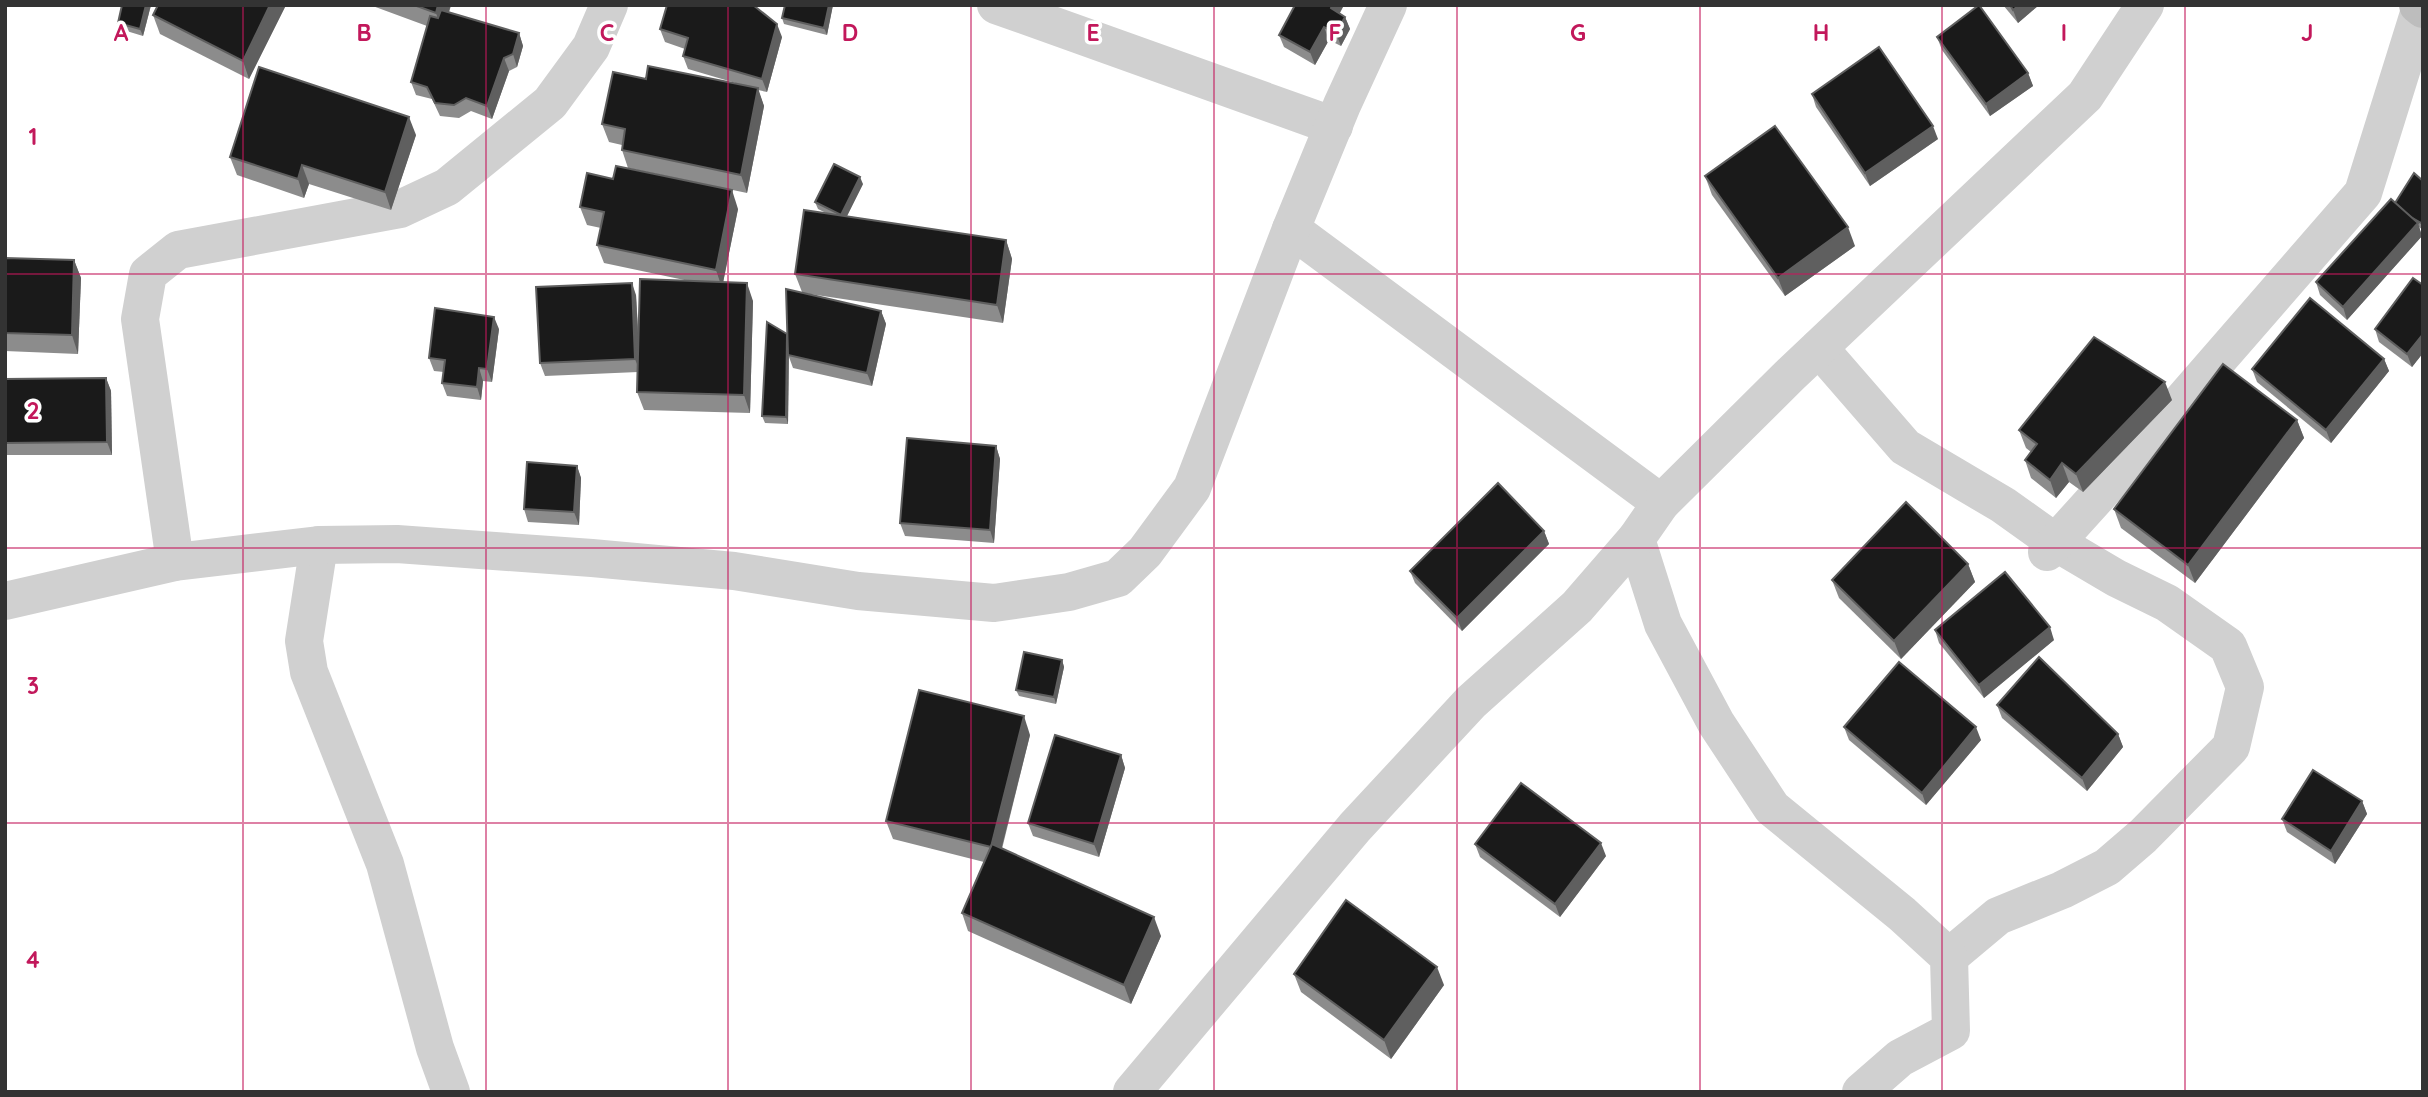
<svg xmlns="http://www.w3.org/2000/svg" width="2428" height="1097" viewBox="0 0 2428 1097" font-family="Quicksand,sans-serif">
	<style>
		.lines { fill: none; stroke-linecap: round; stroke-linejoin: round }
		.street { stroke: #d0d0d0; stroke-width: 38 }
		.secondary { stroke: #bdbdbd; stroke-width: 38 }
		.wall { fill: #8c8c8c }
		.shaded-wall { fill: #5f5f5f }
		.building { fill: #1a1a1a; stroke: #5f5f5f; stroke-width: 2 }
		.grid { fill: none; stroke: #c2185b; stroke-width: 2; stroke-opacity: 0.55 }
		.grid-label { font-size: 23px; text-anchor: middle; font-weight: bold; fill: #c2185b; stroke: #fff; stroke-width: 7; stroke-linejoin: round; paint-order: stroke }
	</style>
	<rect width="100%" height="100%" fill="#fff"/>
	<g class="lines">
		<g class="street">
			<polyline points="996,5 1334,126"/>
			<polyline points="1291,229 1661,503"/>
			<polyline points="1819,348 1905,447 2003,505 2055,542 2116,578 2167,603 2228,646 2245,687 2231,747 2143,836 2107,867 2062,890 1998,916 1949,957"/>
			<polyline points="1636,539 1663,624 1716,723 1772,808 1902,914 1949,957 1951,1031 1900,1058 1861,1092"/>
			<polyline points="319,545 304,641 309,672 385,864 435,1048 451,1092"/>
			<polyline points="2047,552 2142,447 2363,193 2421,7"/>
			<polyline points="175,562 140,319 148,274 178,250 400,209 447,187 550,103 591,47 609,5"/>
			<polyline points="5,601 175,562 319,545 397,544 592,558 734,571 858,591 994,603 1069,592 1118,578 1145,552 1192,488 1291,229 1342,105 1388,5"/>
			<polyline points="1132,1092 1355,827 1471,702 1577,607 1636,539 1661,503 1789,376 2085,96 2145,5"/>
		</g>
		<polyline class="secondary" points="2418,5 2423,9"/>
	</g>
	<g class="wall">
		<polygon points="122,5 151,5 143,36 120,29 118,23"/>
		<polygon points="158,5 286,5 249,79 160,34 153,15"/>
		<polygon points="370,5 451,5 449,13 519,33 523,46 517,67 509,71 492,119 471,111 459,118 440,116 432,99 416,95 411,82 427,26"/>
		<polygon points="833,5 827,35 784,24 782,18"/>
		<polygon points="1344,5 1340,13 1345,17 1350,29 1341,46 1329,40 1315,65 1284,47 1279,35"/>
		<polygon points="2003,5 2039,5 2018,23"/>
		<polygon points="660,29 782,37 767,92 758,90 764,106 747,193 628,168 622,150 622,145 609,142 602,124 646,79 739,84 688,69 683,56 685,49 665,42"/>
		<polygon points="1937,37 2028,73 2033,86 1990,116 1942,50"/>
		<polygon points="1812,94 1938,139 1870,186 1816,107"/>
		<polygon points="416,135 391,210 309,184 304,198 237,175 230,157"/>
		<polygon points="1705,176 1855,246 1785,296 1712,195"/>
		<polygon points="2423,181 2423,230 2419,227 2422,236 2347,320 2320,295 2316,282 2395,203"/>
		<polygon points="863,184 847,216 1006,240 1012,259 1003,323 803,293 881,311 886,324 872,386 793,368 789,357 788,424 765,423 762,416 802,292 795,274 826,213 818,209 815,202"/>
		<polygon points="580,207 738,209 723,282 753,301 750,413 644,410 637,392 638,372 545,376 540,363 636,295 639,344 689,281 604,263 597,245 601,228 587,225"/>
		<polygon points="5,258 74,260 81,278 78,354 5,351"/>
		<polygon points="2423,285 2423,353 2412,367 2379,342 2375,329"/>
		<polygon points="499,329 492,382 483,381 481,400 447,396 442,383 444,372 434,371 429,358"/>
		<polygon points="2384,359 2389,371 2331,443 2257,382 2252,369"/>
		<polygon points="106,378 111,391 112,455 5,455 5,379"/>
		<polygon points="2172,400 2083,492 2069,482 2056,498 2031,478 2025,460 2031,452 2026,448 2019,430"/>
		<polygon points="2297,420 2304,438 2195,583 2121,528 2114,509"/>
		<polygon points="996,446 1000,459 994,543 905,536 900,523"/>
		<polygon points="577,466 581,478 579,525 528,522 524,509"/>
		<polygon points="1544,531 1549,544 1462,631 1415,583 1410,571"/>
		<polygon points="1968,564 1975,582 1901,659 1839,598 1832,580"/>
		<polygon points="1935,630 2054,640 1984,698 1939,643"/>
		<polygon points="1062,660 1064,667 1056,704 1019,696 1016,690"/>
		<polygon points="1997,705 2118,734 2123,747 2087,791 2002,718"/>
		<polygon points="1844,727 1981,740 1926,805 1849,740"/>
		<polygon points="1030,735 1002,849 1161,936 1131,1004 968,931 962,913 984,862 893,839 886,821"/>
		<polygon points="1121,755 1125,768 1099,857 1033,836 1028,823"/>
		<polygon points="2362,801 2367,814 2335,864 2287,832 2282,819"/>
		<polygon points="1475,844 1606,856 1560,917 1480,857"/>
		<polygon points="1294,974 1444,985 1391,1059 1301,992"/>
	</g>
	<g class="shaded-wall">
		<polygon points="146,5 151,5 143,36 140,29"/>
		<polygon points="270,5 286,5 249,79 243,61"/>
		<polygon points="438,5 451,5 442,31 436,13"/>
		<polygon points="829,5 833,5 827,35 824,28"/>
		<polygon points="1332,5 1344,5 1335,21 1331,8"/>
		<polygon points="2019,5 2039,5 2018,23 2013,10"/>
		<polygon points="1345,17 1350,29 1341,46 1336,33"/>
		<polygon points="777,24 782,37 767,92 762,79"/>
		<polygon points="1324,27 1329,40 1315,65 1310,52"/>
		<polygon points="519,33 523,46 517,67 513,54"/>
		<polygon points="504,58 509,71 492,119 487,106"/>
		<polygon points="2028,73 2033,86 1990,116 1986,104"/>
		<polygon points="758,88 764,106 747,193 741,175"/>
		<polygon points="409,117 416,135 391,210 385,192"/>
		<polygon points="1933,126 1938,139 1870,186 1865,173"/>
		<polygon points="302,165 309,184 304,198 298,179"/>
		<polygon points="860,177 863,184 844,222 841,215"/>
		<polygon points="732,190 738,209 722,288 716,270"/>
		<polygon points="2418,223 2422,236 2347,320 2343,307"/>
		<polygon points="1848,227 1855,246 1785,296 1778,278"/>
		<polygon points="1006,240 1012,259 1003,323 997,305"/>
		<polygon points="74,260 81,278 78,354 72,335"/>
		<polygon points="632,283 636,295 640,372 635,359"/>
		<polygon points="747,283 753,301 750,413 744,395"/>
		<polygon points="881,311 886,324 872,386 867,373"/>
		<polygon points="494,317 499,329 492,382 487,369"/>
		<polygon points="787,334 789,341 788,424 786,417"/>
		<polygon points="2423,334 2423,353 2412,367 2407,354"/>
		<polygon points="2384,359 2389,371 2331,443 2326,430"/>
		<polygon points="479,368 483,381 481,400 477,387"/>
		<polygon points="106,378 111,391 112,455 107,442"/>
		<polygon points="2165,382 2172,400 2083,492 2076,474"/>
		<polygon points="2297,420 2304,438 2195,583 2188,565"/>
		<polygon points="996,446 1000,459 994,543 990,530"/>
		<polygon points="2062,463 2069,482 2056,498 2050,480"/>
		<polygon points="577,466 581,478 579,525 574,512"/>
		<polygon points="1544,531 1549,544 1462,631 1457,618"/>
		<polygon points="1968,564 1975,582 1901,659 1894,641"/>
		<polygon points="2050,627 2054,640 1984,698 1979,685"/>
		<polygon points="1062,660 1064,667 1056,704 1054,697"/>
		<polygon points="1024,716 1030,735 997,866 991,847"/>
		<polygon points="1976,727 1981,740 1926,805 1922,793"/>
		<polygon points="2118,734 2123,747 2087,791 2082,778"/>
		<polygon points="1121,755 1125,768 1099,857 1094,844"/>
		<polygon points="2362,801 2367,814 2335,864 2331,851"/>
		<polygon points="1601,843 1606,856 1560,917 1555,904"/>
		<polygon points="1154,917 1161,936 1131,1004 1124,985"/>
		<polygon points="1437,967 1444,985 1391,1059 1384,1040"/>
	</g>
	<g class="building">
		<polygon points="122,5 146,5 140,29 118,23"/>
		<polygon points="158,5 270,5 243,61 153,15"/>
		<polygon points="414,5 438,5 436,13"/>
		<polygon points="667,5 753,5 777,24 762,79 683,56 688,38 660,29"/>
		<polygon points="785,5 829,5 824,28 782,18"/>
		<polygon points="1295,5 1332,5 1331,8 1345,17 1336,33 1324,27 1310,52 1279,35"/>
		<polygon points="1979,5 2028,73 1986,104 1937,37"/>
		<polygon points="2010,5 2019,5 2013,10"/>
		<polygon points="441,10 519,33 513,54 504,58 487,106 466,98 454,105 435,103 427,87 411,82 430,16 438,18"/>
		<polygon points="1879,47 1933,126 1865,173 1812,94"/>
		<polygon points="648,66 758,88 741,175 622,150 625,129 602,124 613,72 646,79"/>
		<polygon points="259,67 409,117 385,192 302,165 298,179 230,157"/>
		<polygon points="1775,126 1848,227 1778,278 1705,176"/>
		<polygon points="834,164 860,177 841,215 815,202"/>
		<polygon points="616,166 732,190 716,270 597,245 604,212 580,207 587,173 613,179"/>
		<polygon points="2414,173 2423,181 2423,224 2409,216 2395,203"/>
		<polygon points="2391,199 2418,223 2343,307 2316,282"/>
		<polygon points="804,210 1006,240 997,305 795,274"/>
		<polygon points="5,258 74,260 72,335 5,333"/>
		<polygon points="2413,278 2423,285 2423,334 2407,354 2375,329"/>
		<polygon points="640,279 747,283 744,395 637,392"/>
		<polygon points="632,283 635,359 540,363 536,287"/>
		<polygon points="786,289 881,311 867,373 788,355"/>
		<polygon points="2310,298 2384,359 2326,430 2252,369"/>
		<polygon points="435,308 494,317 487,369 479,368 477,387 442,383 445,360 429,358"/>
		<polygon points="767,322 787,334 786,417 762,416"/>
		<polygon points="2094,337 2165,382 2076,474 2062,463 2050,480 2025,460 2037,444 2019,430"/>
		<polygon points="2223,364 2297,420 2188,565 2114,509"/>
		<polygon points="106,378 107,442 5,443 5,379"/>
		<polygon points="907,438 996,446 990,530 900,523"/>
		<polygon points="527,462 577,466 574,512 524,509"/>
		<polygon points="1498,483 1544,531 1457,618 1410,571"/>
		<polygon points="1906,502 1968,564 1894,641 1832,580"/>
		<polygon points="2005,572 2050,627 1979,685 1935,630"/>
		<polygon points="1024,652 1062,660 1054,697 1016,690"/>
		<polygon points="2039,657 2118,734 2082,778 1997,705"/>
		<polygon points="1899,662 1976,727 1922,793 1844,727"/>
		<polygon points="919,690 1024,716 991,847 886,821"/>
		<polygon points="1055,735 1121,755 1094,844 1028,823"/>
		<polygon points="2313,770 2362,801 2331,851 2282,819"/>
		<polygon points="1521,783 1601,843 1555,904 1475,844"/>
		<polygon points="992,844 1154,917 1124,985 962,913"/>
		<polygon points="1346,900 1437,967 1384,1040 1294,974"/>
	</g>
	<path class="grid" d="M 243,5 L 243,1092M 486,5 L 486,1092M 728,5 L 728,1092M 971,5 L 971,1092M 1214,5 L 1214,1092M 1457,5 L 1457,1092M 1700,5 L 1700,1092M 1942,5 L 1942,1092M 2185,5 L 2185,1092M 5,274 L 2423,274M 5,548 L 2423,548M 5,823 L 2423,823"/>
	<g class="grid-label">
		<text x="121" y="41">A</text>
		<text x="364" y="41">B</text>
		<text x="607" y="41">C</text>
		<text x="850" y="41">D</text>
		<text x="1093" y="41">E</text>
		<text x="1335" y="41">F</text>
		<text x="1578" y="41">G</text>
		<text x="1821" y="41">H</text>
		<text x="2064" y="41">I</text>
		<text x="2307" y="41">J</text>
		<text x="33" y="145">1</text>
		<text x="33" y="419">2</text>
		<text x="33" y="694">3</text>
		<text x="33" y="968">4</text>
	</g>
	<rect width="2428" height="1097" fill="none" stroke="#333333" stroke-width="14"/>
</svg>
